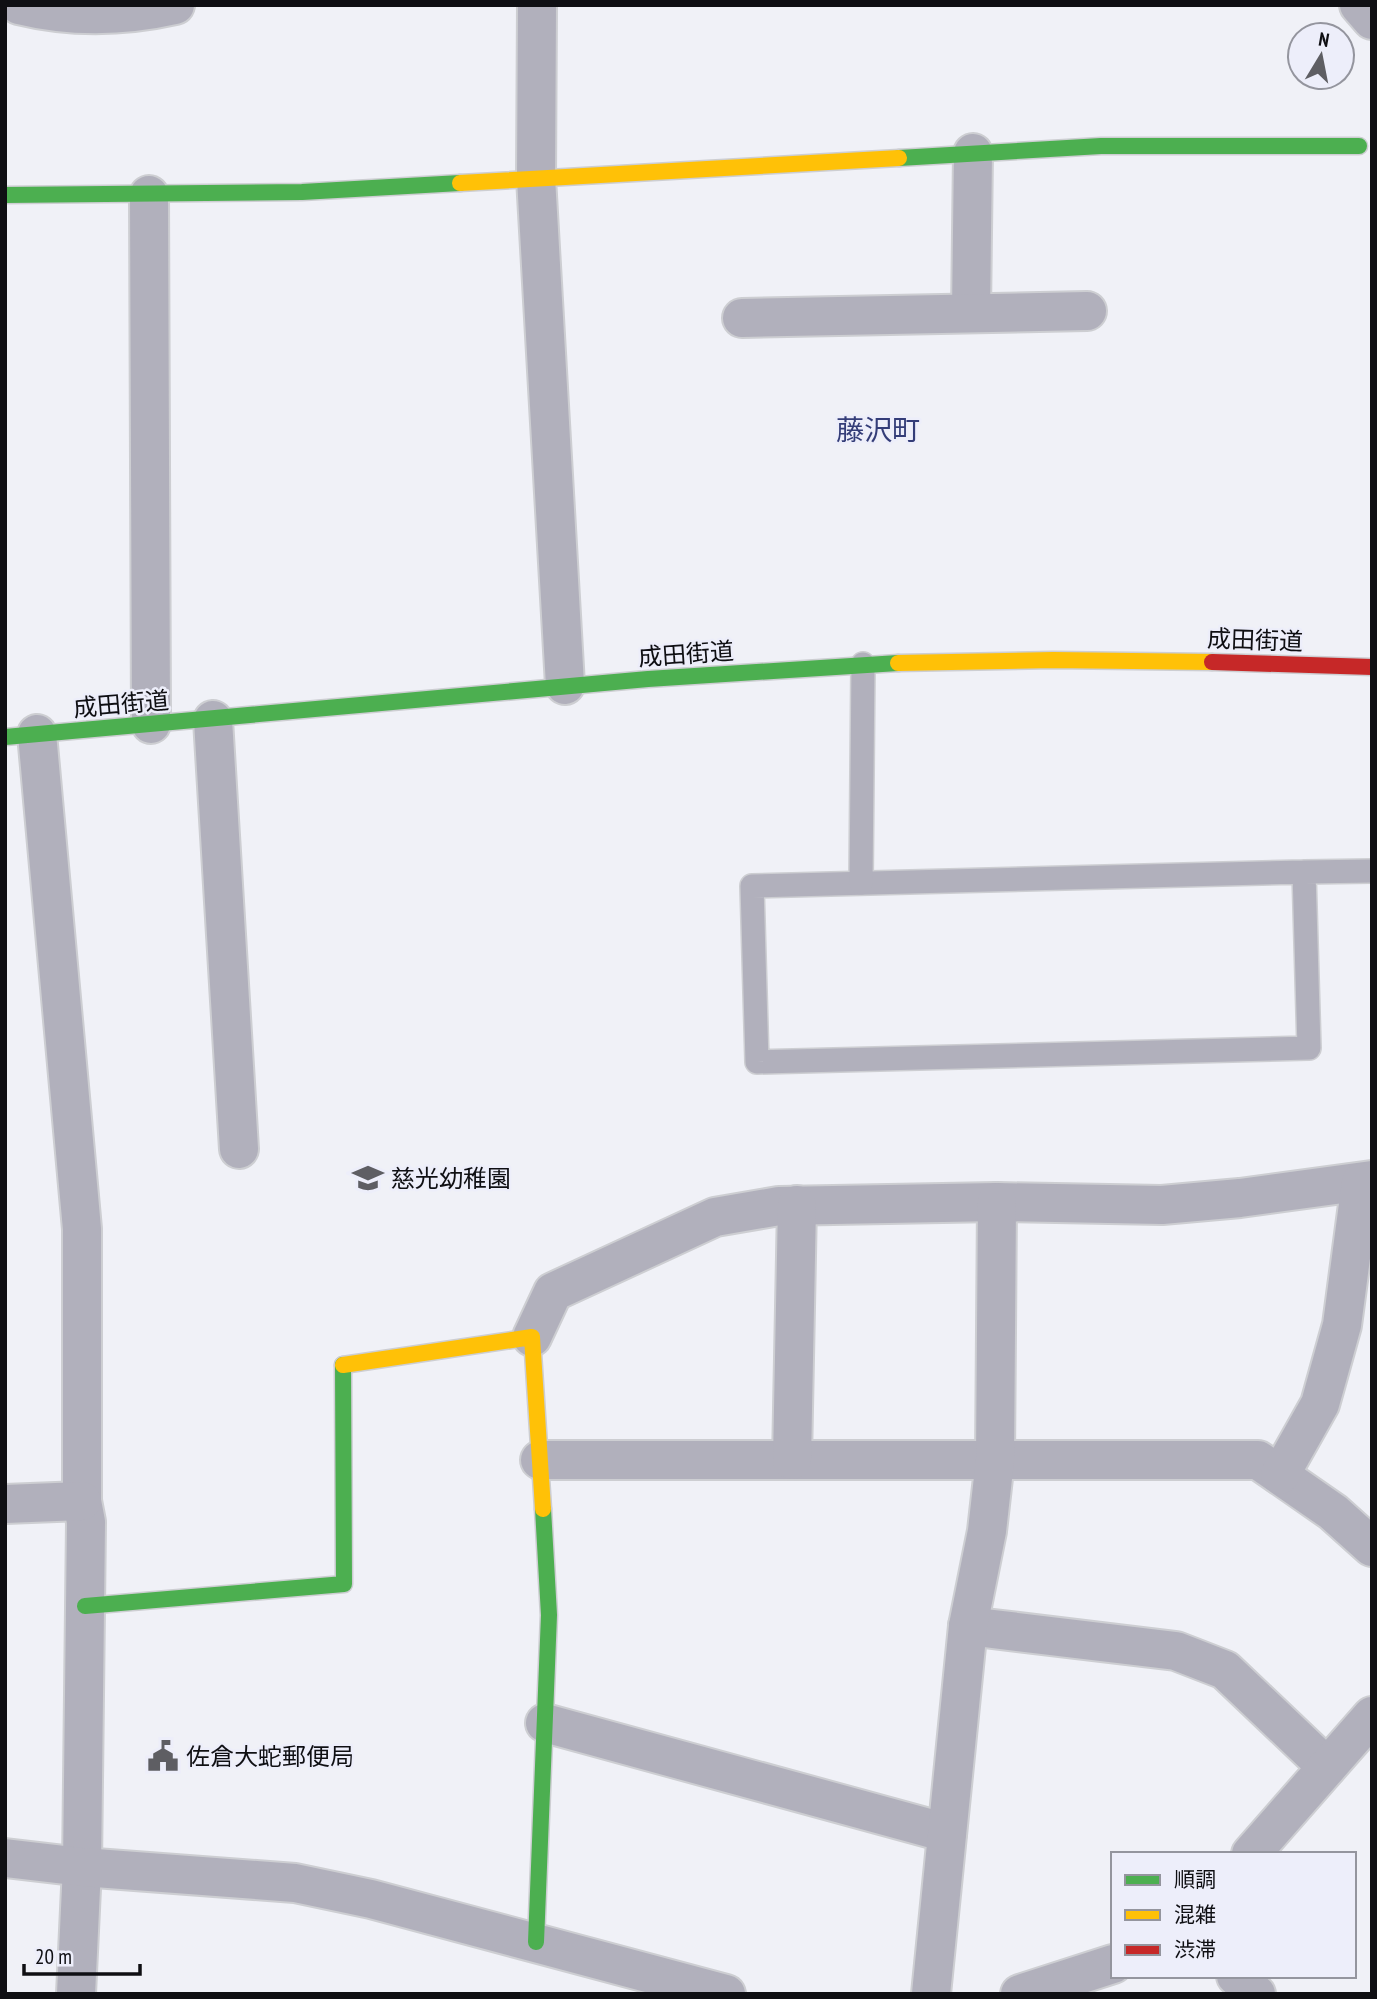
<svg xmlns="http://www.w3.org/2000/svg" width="1377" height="1999" viewBox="0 0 1377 1999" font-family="'PT Sans Narrow','Noto Sans JP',sans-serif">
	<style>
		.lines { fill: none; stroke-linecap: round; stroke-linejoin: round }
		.lane-casing { stroke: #cdced2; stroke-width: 26 }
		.street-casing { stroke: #cdced2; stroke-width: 42 }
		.fast-casing { stroke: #cdced2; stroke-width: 19 }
		.slow-casing { stroke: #cdced2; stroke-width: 19 }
		.jam-casing { stroke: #cdced2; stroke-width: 19 }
		.lane { stroke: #b1b0bc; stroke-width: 23 }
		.street { stroke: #b1b0bc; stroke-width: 38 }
		.fast { stroke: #4caf50; stroke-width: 16 }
		.slow { stroke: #ffc107; stroke-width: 16 }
		.jam { stroke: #c62828; stroke-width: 16 }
		.labels { text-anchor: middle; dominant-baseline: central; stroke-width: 5; stroke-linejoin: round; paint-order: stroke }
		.street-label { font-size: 24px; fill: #0f0f13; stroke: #edeefa }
		.poi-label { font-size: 24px; fill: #0f0f13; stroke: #edeefa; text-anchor: start }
		.quarter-label { font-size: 28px; fill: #343d78; stroke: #edeefa }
	</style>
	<rect width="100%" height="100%" fill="#f0f1f7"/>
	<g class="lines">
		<defs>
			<g id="lane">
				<polyline points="1304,872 1309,1048 757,1062 752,886 1304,872 1372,871"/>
				<polyline points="861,883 863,664"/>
			</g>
			<g id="street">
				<path d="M 19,5 C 72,18 122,17 175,5"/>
				<polyline points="537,5 536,178 565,685"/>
				<polyline points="1359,5 1372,20"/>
				<polyline points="149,195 151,724"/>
				<polyline points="971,313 973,153"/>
				<polyline points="742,318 1087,311"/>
				<polyline points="213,720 239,1149"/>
				<polyline points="37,734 82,1229 82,1501 86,1522 82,1867 76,1994"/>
				<polyline points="532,1337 553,1292 715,1217 779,1206 997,1202 1162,1205 1240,1198 1372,1180"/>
				<polyline points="540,1460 1258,1460 1333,1512 1372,1547"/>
				<polyline points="792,1460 797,1205"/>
				<polyline points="1280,1475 1320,1404 1342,1325 1361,1182"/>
				<polyline points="5,1504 82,1501"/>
				<polyline points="968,1626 1176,1651 1225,1670 1327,1767"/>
				<polyline points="545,1723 947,1833"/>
				<polyline points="1251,1854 1372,1716"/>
				<polyline points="5,1858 82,1867 295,1883 371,1899 726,1994"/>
				<polyline points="1236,1976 1256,1994"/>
				<polyline points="931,1994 968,1626 987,1531 995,1460 997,1202"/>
				<polyline points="1020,1994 1113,1964"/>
			</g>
			<g id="fast">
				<polyline points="899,158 1101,146 1359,146"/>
				<polyline points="5,195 302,192 460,183"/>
				<polyline points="5,737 648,679 898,663"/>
				<polyline points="85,1606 344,1584 343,1365"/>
				<polyline points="536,1942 549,1615 543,1509"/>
			</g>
			<g id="slow">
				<polyline points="460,183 899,158"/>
				<polyline points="898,663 1053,660 1212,662"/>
				<polyline points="343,1365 532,1337 543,1509"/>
			</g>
			<polyline id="jam" points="1212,662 1372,667"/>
		</defs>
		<use href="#lane" class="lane-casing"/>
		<use href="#street" class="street-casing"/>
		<use href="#fast" class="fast-casing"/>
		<use href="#slow" class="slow-casing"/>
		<use href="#jam" class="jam-casing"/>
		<use href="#lane" class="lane"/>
		<use href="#street" class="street"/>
		<use href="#fast" class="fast"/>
		<use href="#slow" class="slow"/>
		<use href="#jam" class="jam"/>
	</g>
	<defs>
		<symbol id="school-bare" viewBox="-9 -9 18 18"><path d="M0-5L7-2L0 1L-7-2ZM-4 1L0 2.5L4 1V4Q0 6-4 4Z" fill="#5e5e63" stroke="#edeefa" stroke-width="2.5" paint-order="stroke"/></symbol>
		<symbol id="civic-bare" viewBox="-9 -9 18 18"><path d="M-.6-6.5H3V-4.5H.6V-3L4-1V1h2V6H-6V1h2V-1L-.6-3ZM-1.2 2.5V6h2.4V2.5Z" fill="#5e5e63" stroke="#edeefa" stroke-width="2.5" paint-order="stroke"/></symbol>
	</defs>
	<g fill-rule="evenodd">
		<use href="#school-bare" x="346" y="1156" width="44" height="44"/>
		<use href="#civic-bare" x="141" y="1734" width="44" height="44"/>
	</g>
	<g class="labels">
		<g class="street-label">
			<text transform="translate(1255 640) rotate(2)">成田街道</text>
			<text transform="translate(686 654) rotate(-4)">成田街道</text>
			<text transform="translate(121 704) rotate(-5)">成田街道</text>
		</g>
		<g class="poi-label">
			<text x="391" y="1178">慈光幼稚園</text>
			<text x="186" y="1756">佐倉大蛇郵便局</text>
		</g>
		<g class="quarter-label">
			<text x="878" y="429">藤沢町</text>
		</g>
	</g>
	<rect width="1377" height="1999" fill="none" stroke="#0f0f13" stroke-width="14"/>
	<rect x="1111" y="1852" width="245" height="126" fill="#edeefa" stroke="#94959e" stroke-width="2"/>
	<rect x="1125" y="1875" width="35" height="10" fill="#4caf50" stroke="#94959e" stroke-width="2"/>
	<text x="1174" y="1887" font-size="21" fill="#0f0f13">順調</text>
	<rect x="1125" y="1910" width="35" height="10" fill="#ffc107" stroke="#94959e" stroke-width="2"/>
	<text x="1174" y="1922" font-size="21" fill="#0f0f13">混雑</text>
	<rect x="1125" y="1945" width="35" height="10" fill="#c62828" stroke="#94959e" stroke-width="2"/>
	<text x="1174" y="1957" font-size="21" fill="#0f0f13">渋滞</text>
	<g transform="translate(1321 56) rotate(10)"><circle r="33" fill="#edeefa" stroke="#94959e" stroke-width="2"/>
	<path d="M0-5L12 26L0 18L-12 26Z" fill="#5e5e63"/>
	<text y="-10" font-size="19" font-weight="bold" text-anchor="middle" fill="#0f0f13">N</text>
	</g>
	<path d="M24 1964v10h116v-10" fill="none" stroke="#0f0f13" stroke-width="3.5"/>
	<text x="35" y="1964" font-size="21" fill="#0f0f13" stroke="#edeefa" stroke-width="5" paint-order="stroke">20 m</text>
</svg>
